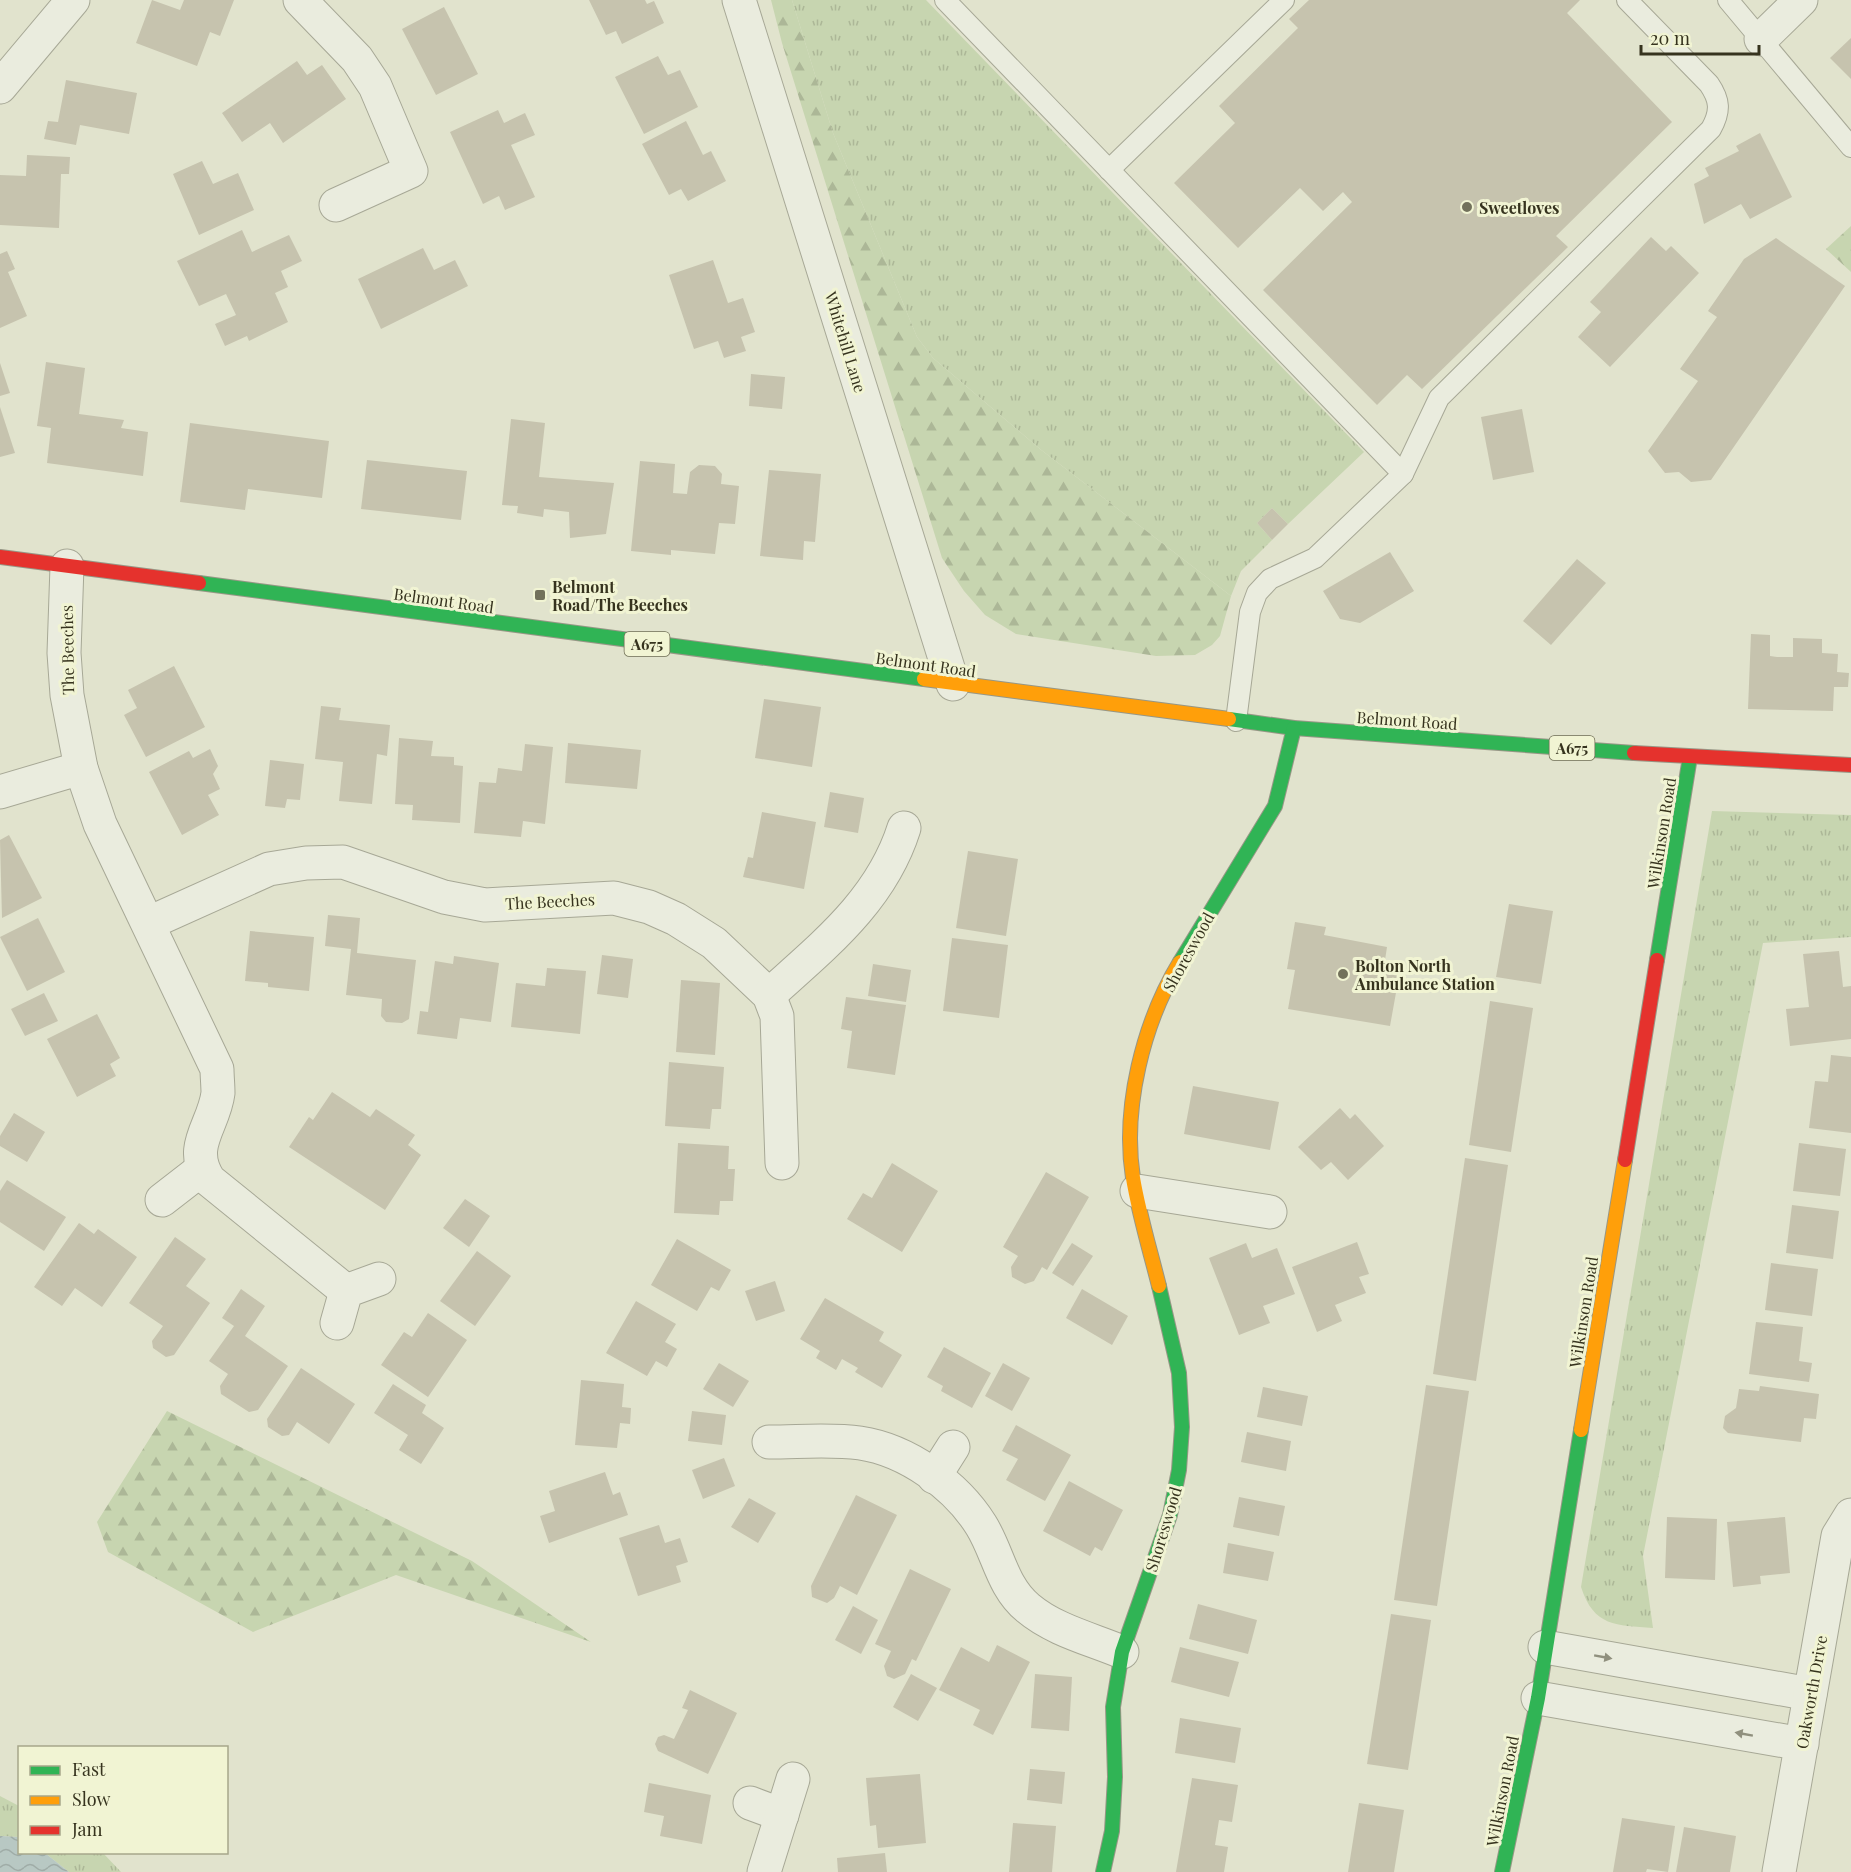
<svg xmlns="http://www.w3.org/2000/svg" width="1851" height="1872" viewBox="0 0 1851 1872" font-family="'Playfair Display',serif">
	<style>
		.grass { fill: url(#grass-tufts) }
		.forest { fill: url(#forest-firs) }
		.water { fill: url(#water-waves) }
		.building { fill: #c6c3ae }
		.lines { fill: none; stroke-linecap: round; stroke-linejoin: round }
		.lane-casing { stroke: #a7a896; stroke-width: 22 }
		.street-casing { stroke: #a7a896; stroke-width: 35 }
		.fast-casing { stroke: #979786; stroke-width: 16 }
		.slow-casing { stroke: #979786; stroke-width: 16 }
		.jam-casing { stroke: #979786; stroke-width: 16 }
		.lane { stroke: #eaecde; stroke-width: 20 }
		.street { stroke: #eaecde; stroke-width: 33 }
		.fast { stroke: #30b455; stroke-width: 14 }
		.slow { stroke: #ff9f0a; stroke-width: 14 }
		.jam { stroke: #e5322d; stroke-width: 14 }
		.oneway { fill: #90907e }
		.poi-dot { fill: #72715b; stroke: #f1f4d3; stroke-width: 2 }
		.labels { text-anchor: middle; dominant-baseline: central; stroke-width: 6; stroke-linejoin: round; paint-order: stroke }
		.shield { fill: #f1f4d3; stroke: #6e6d54; stroke-width: 1.5 }
		.shield-label { font-size: 15px; font-weight: bold; fill: #36331e }
		.poi-label { font-size: 16px; font-weight: bold; fill: #36331e; stroke: #f1f4d3; text-anchor: start }
		.street-label { font-size: 16px; fill: #36331e; stroke: #f1f4d3 }
	</style>
	<defs>
		<pattern id="grass-tufts" width="24" height="20" patternUnits="userSpaceOnUse" patternTransform="scale(1.5)"><rect width="24" height="20" fill="#c7d5b0"/><path d="M3 7l-1-3M5 7V3M7 7l1-3M15 17l-1-3M17 17v-4M19 17l1-3" fill="none" stroke="#acb797"/></pattern>
		<pattern id="forest-firs" width="22" height="20" patternUnits="userSpaceOnUse" patternTransform="scale(1.5)"><rect width="22" height="20" fill="#c7d5b0"/><path d="M5 1l3.5 6h-7zM16 11l3.5 6h-7z" fill="#acb797"/></pattern>
		<pattern id="water-waves" width="16" height="10" patternUnits="userSpaceOnUse" patternTransform="scale(1.5)"><rect width="16" height="10" fill="#b8c8c3"/><path d="M0 5q4-4 8 0t8 0" fill="none" stroke="#9faca7"/></pattern>
	</defs>
	<rect width="100%" height="100%" fill="#e1e3cd"/>
	<g class="grass">
		<polygon points="792,0 926,0 1364,452 1288,524 1272,508 1257,523 1272,540 1241,571 1231,596 1040,449 933,358 917,337 833,133"/>
		<path d="M 1712,811 L 1851,815 L 1851,937 L 1763,943 L 1643,1556 L 1653,1628 C 1616,1625 1594,1627 1581,1587 Z"/>
		<polygon points="0,1796 19,1806 19,1837 0,1836"/>
		<polygon points="45,1853 103,1853 121,1872 69,1872"/>
	</g>
	<g class="forest">
		<polygon points="771,0 792,0 833,133 917,337 933,358 1040,449 1231,596 1220,636 1212,645 1195,655 1156,656 1016,634 985,615 964,591 942,558 782,43"/>
		<polygon points="1851,226 1851,272 1826,249"/>
		<polygon points="167,1411 472,1561 591,1642 396,1575 253,1632 108,1552 97,1522"/>
	</g>
	<polygon class="water" points="0,1836 19,1837 20,1852 45,1853 69,1872 0,1872"/>
	<g class="building">
		<polygon points="152,0 180,10 184,0 234,0 220,36 210,32 197,66 136,43"/>
		<polygon points="589,0 645,0 647,4 654,1 664,23 622,44 616,31 606,35"/>
		<polygon points="1309,0 1580,0 1567,13 1672,122 1556,236 1568,247 1422,389 1407,375 1377,405 1263,290 1352,202 1343,192 1323,211 1300,188 1238,248 1174,183 1235,123 1219,106 1298,28 1289,19"/>
		<polygon points="444,7 478,74 436,95 402,29"/>
		<polygon points="1851,38 1851,79 1830,58"/>
		<polygon points="658,56 668,75 680,70 698,107 644,134 615,77"/>
		<polygon points="297,61 307,75 322,65 346,99 283,143 270,123 242,142 222,113"/>
		<polygon points="66,80 137,93 129,134 80,125 76,145 44,139 48,121 58,122"/>
		<polygon points="498,110 504,123 525,113 535,135 511,145 535,197 505,210 499,196 483,204 450,132"/>
		<polygon points="686,121 703,155 711,151 726,181 688,201 681,189 669,195 642,144"/>
		<polygon points="1760,133 1792,197 1750,219 1741,204 1704,224 1694,184 1709,176 1705,168 1739,151 1736,146"/>
		<polygon points="27,155 70,157 69,174 61,174 59,228 0,225 0,175 26,176"/>
		<polygon points="202,161 213,184 238,173 254,210 199,235 173,174"/>
		<polygon points="242,230 252,252 289,235 302,261 281,271 288,287 275,293 288,322 249,341 247,336 225,346 215,324 236,315 226,294 199,306 177,261"/>
		<polygon points="1651,237 1666,251 1671,246 1699,273 1610,367 1578,337 1601,312 1590,302"/>
		<polygon points="1776,238 1845,286 1711,480 1691,482 1679,472 1665,473 1648,451 1698,381 1680,369 1717,317 1708,311 1744,259"/>
		<polygon points="423,248 434,270 455,260 468,286 381,329 358,279"/>
		<polygon points="7,251 15,269 8,272 27,316 0,328 0,254"/>
		<polygon points="713,260 728,303 743,298 755,332 741,337 746,351 724,358 718,341 694,349 669,275"/>
		<polygon points="46,362 85,368 79,414 124,420 121,428 148,432 143,476 47,463 51,428 37,426"/>
		<polygon points="0,363 10,393 0,396"/>
		<polygon points="751,374 785,377 782,409 749,406"/>
		<polygon points="0,407 15,453 0,457"/>
		<polygon points="1522,409 1534,472 1493,480 1481,417"/>
		<polygon points="511,419 545,423 539,477 614,483 606,534 570,538 569,512 544,509 543,517 517,513 518,506 502,505"/>
		<polygon points="190,423 329,441 322,498 248,489 245,510 180,502"/>
		<polygon points="367,460 467,471 461,520 361,509"/>
		<polygon points="640,461 675,464 673,493 687,494 690,472 699,465 715,466 722,474 721,484 739,486 735,524 719,523 715,554 671,550 671,555 631,551"/>
		<polygon points="769,470 821,474 815,542 804,541 803,560 760,556"/>
		<polygon points="1272,508 1288,524 1272,540 1257,523"/>
		<polygon points="1390,552 1414,591 1360,623 1340,619 1323,591"/>
		<polygon points="1577,559 1606,583 1551,645 1523,621"/>
		<polygon points="1751,634 1770,635 1770,656 1777,657 1793,657 1793,638 1822,639 1822,653 1838,654 1837,672 1849,673 1848,687 1834,687 1833,711 1748,709"/>
		<polygon points="174,666 205,727 146,757 124,715 137,708 128,690"/>
		<polygon points="764,699 821,707 812,767 755,758"/>
		<polygon points="321,706 341,708 339,720 390,725 387,756 377,754 372,804 339,801 343,762 315,759"/>
		<polygon points="399,738 433,741 431,756 454,757 454,765 463,766 460,823 412,820 413,805 395,804"/>
		<polygon points="568,743 641,750 637,789 565,783"/>
		<polygon points="525,744 553,747 545,824 523,821 521,837 474,833 479,782 496,783 498,768 522,771"/>
		<polygon points="210,749 218,766 213,774 220,789 208,795 219,815 182,835 149,772 189,751 193,758"/>
		<polygon points="270,760 304,764 300,800 287,799 285,808 265,806"/>
		<polygon points="830,792 864,798 858,833 824,827"/>
		<polygon points="762,812 816,822 804,889 743,877 748,857 753,858"/>
		<polygon points="9,835 42,898 2,918 0,840"/>
		<polygon points="968,851 1018,859 1006,936 956,928"/>
		<polygon points="1509,904 1553,911 1541,984 1496,977"/>
		<polygon points="328,915 360,918 357,953 416,960 409,1019 402,1023 386,1022 381,1016 382,999 346,995 351,949 325,946"/>
		<polygon points="38,918 65,972 27,991 0,937"/>
		<polygon points="1295,922 1326,927 1324,935 1387,947 1383,973 1399,976 1390,1026 1288,1009 1295,970 1287,969"/>
		<polygon points="250,931 314,937 309,991 268,987 268,983 245,981"/>
		<polygon points="952,938 1008,945 999,1018 943,1011"/>
		<polygon points="1839,951 1843,987 1851,986 1851,1039 1790,1046 1786,1009 1809,1007 1803,954"/>
		<polygon points="602,955 633,959 628,998 597,994"/>
		<polygon points="454,956 499,963 491,1022 460,1018 457,1039 417,1034 420,1011 428,1012 435,961 453,964"/>
		<polygon points="873,964 911,970 906,1002 868,996"/>
		<polygon points="547,968 586,971 580,1034 511,1027 516,983 545,986"/>
		<polygon points="681,980 720,983 715,1055 676,1052"/>
		<polygon points="44,993 58,1021 25,1036 11,1009"/>
		<polygon points="846,997 906,1005 895,1075 847,1068 852,1031 841,1029"/>
		<polygon points="1490,1001 1533,1008 1511,1152 1469,1145"/>
		<polygon points="97,1014 120,1058 110,1064 116,1076 77,1097 47,1039"/>
		<polygon points="1831,1055 1851,1057 1851,1133 1809,1128 1815,1081 1828,1082"/>
		<polygon points="669,1062 724,1067 721,1109 712,1109 710,1129 665,1126"/>
		<polygon points="1193,1086 1279,1102 1270,1150 1184,1134"/>
		<polygon points="332,1092 370,1117 376,1109 415,1135 408,1145 421,1155 385,1210 289,1147 309,1117 313,1120"/>
		<polygon points="1340,1108 1350,1119 1355,1114 1384,1146 1348,1180 1331,1162 1321,1170 1298,1147"/>
		<polygon points="14,1113 45,1132 27,1162 0,1146 0,1136"/>
		<polygon points="678,1143 729,1146 728,1169 735,1169 733,1201 720,1201 719,1215 674,1213"/>
		<polygon points="1799,1143 1846,1149 1840,1196 1793,1191"/>
		<polygon points="1465,1158 1508,1165 1476,1381 1433,1374"/>
		<polygon points="892,1163 938,1191 902,1252 847,1219 863,1193 872,1198"/>
		<polygon points="1046,1172 1089,1197 1047,1270 1042,1267 1034,1281 1025,1284 1012,1277 1011,1267 1018,1256 1003,1247"/>
		<polygon points="7,1180 66,1217 44,1251 0,1222 0,1191"/>
		<polygon points="465,1199 490,1216 469,1247 443,1228"/>
		<polygon points="1792,1205 1839,1211 1833,1259 1786,1253"/>
		<polygon points="79,1223 94,1234 98,1229 137,1257 102,1307 75,1288 62,1306 34,1287"/>
		<polygon points="175,1237 206,1259 186,1286 210,1303 174,1355 166,1357 153,1348 152,1341 163,1326 129,1303"/>
		<polygon points="677,1239 731,1270 719,1291 711,1287 697,1311 651,1285"/>
		<polygon points="1357,1242 1369,1274 1359,1277 1366,1293 1335,1305 1342,1321 1317,1332 1292,1267"/>
		<polygon points="1072,1243 1093,1256 1073,1286 1052,1273"/>
		<polygon points="1246,1243 1252,1258 1277,1248 1295,1294 1263,1306 1270,1323 1239,1335 1209,1258"/>
		<polygon points="477,1251 511,1276 475,1326 440,1301"/>
		<polygon points="1771,1263 1818,1269 1812,1316 1765,1310"/>
		<polygon points="775,1281 785,1311 756,1321 745,1291"/>
		<polygon points="241,1289 265,1306 245,1336 288,1366 258,1410 249,1412 221,1394 220,1386 228,1374 209,1361 234,1326 222,1318"/>
		<polygon points="1082,1289 1128,1316 1112,1345 1066,1318"/>
		<polygon points="825,1298 884,1332 879,1341 902,1355 882,1388 855,1372 858,1368 842,1359 836,1370 816,1358 820,1351 800,1339"/>
		<polygon points="636,1301 676,1324 665,1342 677,1349 667,1367 656,1361 647,1376 606,1353"/>
		<polygon points="428,1313 467,1340 428,1397 381,1365 404,1332 412,1337"/>
		<polygon points="1756,1322 1803,1327 1799,1361 1812,1363 1809,1382 1749,1374"/>
		<polygon points="944,1347 991,1373 972,1408 941,1391 943,1386 927,1377"/>
		<polygon points="719,1363 749,1381 733,1407 703,1389"/>
		<polygon points="1003,1363 1030,1378 1012,1411 985,1396"/>
		<polygon points="301,1368 355,1404 329,1444 297,1422 289,1435 282,1436 268,1427 267,1419"/>
		<polygon points="581,1380 624,1384 622,1407 631,1408 630,1424 620,1423 617,1448 575,1445"/>
		<polygon points="393,1384 426,1405 422,1413 444,1428 421,1464 399,1450 408,1435 374,1413"/>
		<polygon points="1426,1385 1469,1391 1437,1606 1394,1600"/>
		<polygon points="1760,1386 1819,1394 1816,1419 1804,1418 1801,1442 1728,1433 1723,1428 1725,1416 1736,1408 1739,1389 1759,1391"/>
		<polygon points="1263,1387 1308,1396 1302,1426 1257,1417"/>
		<polygon points="692,1411 726,1415 722,1445 688,1441"/>
		<polygon points="1016,1425 1071,1455 1045,1501 1006,1480 1018,1459 1002,1451"/>
		<polygon points="1247,1432 1291,1441 1286,1471 1241,1462"/>
		<polygon points="724,1458 735,1486 703,1499 692,1470"/>
		<polygon points="605,1472 613,1495 620,1492 628,1515 549,1543 540,1516 555,1511 549,1491"/>
		<polygon points="1069,1481 1123,1510 1102,1551 1095,1547 1090,1556 1043,1531"/>
		<polygon points="856,1495 897,1515 857,1595 840,1586 834,1598 827,1603 812,1597 811,1586"/>
		<polygon points="1239,1497 1285,1506 1279,1536 1233,1527"/>
		<polygon points="749,1498 776,1513 758,1543 731,1527"/>
		<polygon points="1667,1517 1717,1519 1715,1580 1665,1578"/>
		<polygon points="1785,1517 1790,1573 1760,1576 1761,1584 1733,1587 1727,1522"/>
		<polygon points="659,1525 665,1543 680,1538 688,1562 676,1566 681,1582 638,1596 619,1538"/>
		<polygon points="1228,1543 1274,1552 1268,1581 1223,1573"/>
		<polygon points="910,1569 951,1589 916,1661 912,1659 905,1674 894,1679 887,1676 884,1666 891,1651 875,1644"/>
		<polygon points="1198,1604 1257,1620 1248,1654 1189,1639"/>
		<polygon points="853,1606 878,1620 861,1654 835,1640"/>
		<polygon points="1391,1614 1431,1620 1408,1770 1367,1764"/>
		<polygon points="997,1645 1030,1662 993,1735 973,1725 980,1710 939,1690 961,1647 989,1662"/>
		<polygon points="1180,1647 1239,1662 1229,1697 1171,1682"/>
		<polygon points="911,1674 937,1688 918,1721 893,1707"/>
		<polygon points="1035,1674 1072,1677 1069,1731 1031,1728"/>
		<polygon points="690,1690 737,1713 708,1774 658,1751 655,1744 658,1737 664,1735 674,1739 688,1710 682,1708"/>
		<polygon points="1180,1718 1241,1728 1235,1763 1175,1753"/>
		<polygon points="1030,1769 1065,1772 1062,1804 1027,1800"/>
		<polygon points="920,1774 926,1843 878,1848 876,1825 870,1826 866,1778"/>
		<polygon points="1192,1778 1238,1785 1232,1822 1219,1820 1215,1845 1228,1847 1224,1872 1176,1872"/>
		<polygon points="649,1783 711,1795 702,1844 660,1836 664,1816 644,1812"/>
		<polygon points="1359,1803 1404,1810 1394,1872 1348,1872"/>
		<polygon points="1622,1818 1675,1826 1668,1872 1647,1869 1646,1872 1613,1872"/>
		<polygon points="1013,1823 1056,1826 1052,1872 1009,1872"/>
		<polygon points="1684,1827 1736,1836 1730,1872 1676,1872"/>
		<polygon points="885,1853 887,1872 838,1872 837,1858"/>
	</g>
	<g class="lines">
		<defs>
			<g id="lane">
				<polyline points="945,0 1403,474"/>
				<polyline points="1728,0 1851,147"/>
				<polyline points="1109,170 1284,0"/>
				<path d="M 1236,721 L 1250,612 L 1257,593 L 1270,579 L 1315,558 L 1403,474 L 1439,398 L 1711,129 C 1721,111 1720,100 1709,84 L 1627,0"/>
			</g>
			<g id="street">
				<polyline points="300,0 357,59 375,86 411,171 336,205"/>
				<polyline points="739,0 953,684"/>
				<polyline points="1761,39 1801,0"/>
				<polyline points="0,87 73,0"/>
				<path d="M 67,566 L 64,653 L 67,695 L 81,768 L 100,824 L 217,1069 C 217,1076 218,1085 218,1093 C 214,1126 187,1146 209,1180 L 346,1291"/>
				<polyline points="0,792 81,768"/>
				<polyline points="149,923 269,869 306,863 343,862 444,897 485,905 614,898 649,907 676,919 714,943 769,995 777,1016 782,1163"/>
				<path d="M 769,995 C 823,946 881,901 904,828"/>
				<polyline points="1137,1191 1270,1212"/>
				<polyline points="162,1200 202,1169"/>
				<polyline points="337,1323 346,1291 379,1279"/>
				<path d="M 769,1442 C 799,1442 831,1439 860,1443 C 907,1450 956,1485 981,1525 C 998,1552 1002,1587 1028,1608 C 1054,1630 1091,1639 1122,1652"/>
				<polyline points="934,1477 953,1447"/>
				<polyline points="1545,1647 1810,1694"/>
				<polyline points="1538,1698 1802,1744"/>
				<polyline points="750,1803 782,1815"/>
				<polyline points="764,1872 793,1779"/>
				<polyline points="1779,1872 1838,1536 1851,1515"/>
			</g>
			<g id="fast">
				<polyline points="199,583 924,679"/>
				<polyline points="1229,719 1294,728 1634,753"/>
				<polyline points="1657,960 1690,757"/>
				<polyline points="1180,962 1275,806 1294,728"/>
				<polyline points="1103,1872 1112,1831 1115,1777 1113,1707 1122,1652 1170,1515 1179,1470 1182,1427 1179,1373 1159,1286"/>
				<polyline points="1502,1872 1538,1698 1581,1430"/>
			</g>
			<g id="slow">
				<polyline points="924,679 1229,719"/>
				<path d="M 1159,1286 C 1150,1250 1139,1214 1133,1178 C 1122,1108 1143,1023 1180,962"/>
				<polyline points="1581,1430 1625,1160"/>
			</g>
			<g id="jam">
				<polyline points="0,557 199,583"/>
				<polyline points="1634,753 1851,765"/>
				<polyline points="1625,1160 1657,960"/>
			</g>
		</defs>
		<use href="#lane" class="lane-casing"/>
		<use href="#street" class="street-casing"/>
		<use href="#fast" class="fast-casing"/>
		<use href="#slow" class="slow-casing"/>
		<use href="#jam" class="jam-casing"/>
		<use href="#lane" class="lane"/>
		<use href="#street" class="street"/>
		<use href="#fast" class="fast"/>
		<use href="#slow" class="slow"/>
		<use href="#jam" class="jam"/>
	</g>
	<defs><path id="oneway-solid" d="M-6-.8H1V-3.2L6.5 0L1 3.2V.8H-6Z" transform="scale(1.5)"/></defs>
	<g class="oneway">
		<use href="#oneway-solid" transform="translate(1603 1657) rotate(10)"/>
		<use href="#oneway-solid" transform="translate(1744 1734) rotate(-170)"/>
	</g>
	<g class="poi-dot">
		<circle cx="1467" cy="207" r="6"/>
		<rect x="534" y="589" width="12" height="12" rx="3"/>
		<circle cx="1343" cy="974" r="6"/>
	</g>
	<g class="labels">
		<g class="shield">
			<rect x="624.5" y="632" width="45" height="24" rx="4.5"/>
			<rect x="1549.5" y="736" width="45" height="24" rx="4.5"/>
		</g>
		<g class="shield-label">
			<text x="647" y="644">A675</text>
			<text x="1572" y="748">A675</text>
		</g>
		<g class="poi-label">
			<text x="1479" y="207">Sweetloves</text>
			<text x="552" y="586">Belmont<tspan x="552" dy="18">Road/The Beeches</tspan></text>
			<text x="1355" y="965">Bolton North<tspan x="1355" dy="18">Ambulance Station</tspan></text>
		</g>
		<g class="street-label">
			<text transform="translate(846 342) rotate(73)">Whitehill Lane</text>
			<text transform="translate(444 600) rotate(8)">Belmont Road</text>
			<text transform="translate(67 650) rotate(-91)">The Beeches</text>
			<text transform="translate(926 664) rotate(8)">Belmont Road</text>
			<text transform="translate(1407 720) rotate(4)">Belmont Road</text>
			<text transform="translate(1661 833) rotate(-81)">Wilkinson Road</text>
			<text transform="translate(550 901) rotate(-3)">The Beeches</text>
			<text transform="translate(1188 952) rotate(-61)">Shoreswood</text>
			<text transform="translate(1583 1312) rotate(-81)">Wilkinson Road</text>
			<text transform="translate(1163 1529) rotate(-73)">Shoreswood</text>
			<text transform="translate(1811 1692) rotate(-80)">Oakworth Drive</text>
			<text transform="translate(1502 1791) rotate(-79)">Wilkinson Road</text>
		</g>
	</g>
	<rect x="18" y="1746" width="210" height="108" fill="#f1f4d3" stroke="#a6a78b" stroke-width="1.5"/>
	<rect x="30" y="1766" width="30" height="9" fill="#30b455" stroke="#a6a78b" stroke-width="1.5"/>
	<text x="72" y="1776" font-size="18" fill="#36331e">Fast</text>
	<rect x="30" y="1796" width="30" height="9" fill="#ff9f0a" stroke="#a6a78b" stroke-width="1.5"/>
	<text x="72" y="1806" font-size="18" fill="#36331e">Slow</text>
	<rect x="30" y="1826" width="30" height="9" fill="#e5322d" stroke="#a6a78b" stroke-width="1.5"/>
	<text x="72" y="1836" font-size="18" fill="#36331e">Jam</text>
	<path d="M1641 45v9h118v-9" fill="none" stroke="#36331e" stroke-width="3"/>
	<text x="1650" y="45" font-size="18" fill="#36331e" stroke="#f1f4d3" stroke-width="4.5" paint-order="stroke">20 m</text>
</svg>
